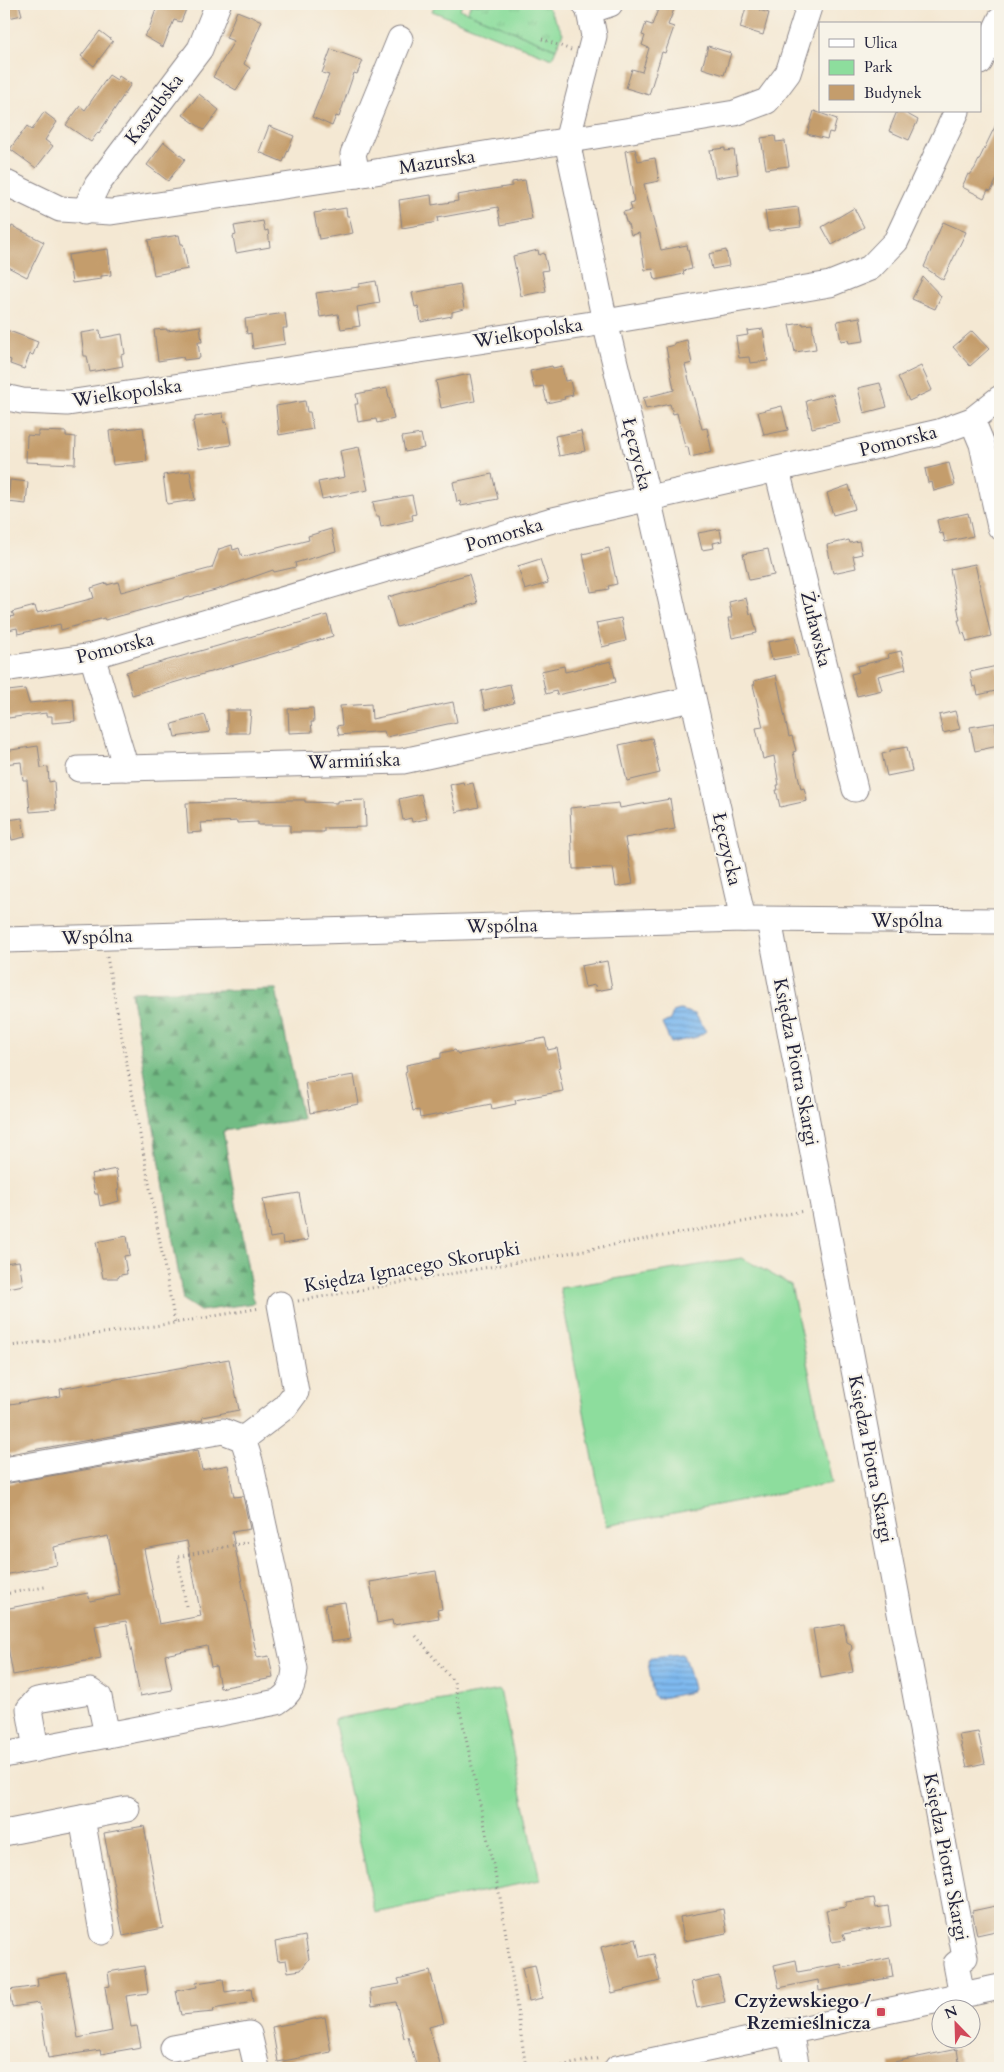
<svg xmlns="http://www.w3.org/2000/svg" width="1004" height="2072" viewBox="0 0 1004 2072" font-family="Cardo,serif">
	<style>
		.green { fill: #8ddd9d; stroke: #58806c }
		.forest { fill: url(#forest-firs); stroke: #4a6f60 }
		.park { fill: url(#park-tufts); stroke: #58806c }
		.water { fill: url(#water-rules); stroke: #506e95 }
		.building { fill: #c49d6c; fill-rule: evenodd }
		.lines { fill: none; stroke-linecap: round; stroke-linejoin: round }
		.minor-casing { stroke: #8b8587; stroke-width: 27 }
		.path { stroke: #8b8587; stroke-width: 3; stroke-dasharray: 1 4; stroke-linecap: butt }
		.minor { stroke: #fff; stroke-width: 25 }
		.poi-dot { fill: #d1495b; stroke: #f7f3e8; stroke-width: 2 }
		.labels { text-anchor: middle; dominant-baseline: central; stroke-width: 4; stroke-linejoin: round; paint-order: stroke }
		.street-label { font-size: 19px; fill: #22223b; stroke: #f7f3e8 }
		.poi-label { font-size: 19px; font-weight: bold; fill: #22223b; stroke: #f7f3e8; text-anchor: end }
	</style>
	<defs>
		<pattern id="forest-firs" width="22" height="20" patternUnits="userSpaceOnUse" patternTransform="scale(1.25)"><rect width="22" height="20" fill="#72bc84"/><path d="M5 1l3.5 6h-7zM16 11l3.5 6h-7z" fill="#5d986d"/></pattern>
		<pattern id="park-tufts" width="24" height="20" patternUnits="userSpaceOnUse" patternTransform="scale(1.25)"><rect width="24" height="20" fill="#8ddd9d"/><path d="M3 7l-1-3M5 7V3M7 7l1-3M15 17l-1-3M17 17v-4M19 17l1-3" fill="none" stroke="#79bd88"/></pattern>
		<pattern id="water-rules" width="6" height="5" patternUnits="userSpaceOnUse" patternTransform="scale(1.25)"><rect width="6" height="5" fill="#7eb9ef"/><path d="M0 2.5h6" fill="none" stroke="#6796c3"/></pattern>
	</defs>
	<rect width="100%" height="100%" fill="#f7f3e8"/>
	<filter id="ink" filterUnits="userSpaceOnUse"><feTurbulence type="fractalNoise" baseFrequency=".02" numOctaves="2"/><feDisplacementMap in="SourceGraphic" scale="10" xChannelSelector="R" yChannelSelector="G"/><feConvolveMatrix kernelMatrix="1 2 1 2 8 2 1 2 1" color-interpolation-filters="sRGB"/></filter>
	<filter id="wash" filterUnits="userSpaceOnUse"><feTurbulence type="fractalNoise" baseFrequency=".0096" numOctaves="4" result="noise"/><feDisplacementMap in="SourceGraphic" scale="20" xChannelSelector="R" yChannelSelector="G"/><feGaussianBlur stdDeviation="1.12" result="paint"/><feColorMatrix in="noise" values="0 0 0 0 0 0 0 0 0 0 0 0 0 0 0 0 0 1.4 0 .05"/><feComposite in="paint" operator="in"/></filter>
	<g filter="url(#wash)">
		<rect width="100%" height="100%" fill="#f4e8d3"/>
		<g class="green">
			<polygon points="435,4 463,4 460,9 556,49 552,59 432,11"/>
			<polygon points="742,1258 791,1285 832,1483 606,1526 560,1288"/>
			<polygon points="500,1690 540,1880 375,1913 334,1719"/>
		</g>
		<polygon class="forest" points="276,989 302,1119 223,1131 254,1303 200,1311 183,1300 131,992"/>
		<polygon class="park" points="471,4 546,4 563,33 556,49 467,12"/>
		<g class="water">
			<polygon points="680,1010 695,1014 706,1031 697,1037 671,1043 662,1024 670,1020 673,1012"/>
			<polygon points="681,1654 684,1656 693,1688 691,1692 656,1699 653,1695 648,1661 652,1657"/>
		</g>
		<g id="blocks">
			<g class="building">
				<polygon points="4,4 19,4 22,15 4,19"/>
				<polygon points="158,4 188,4 181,22 174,20 163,47 144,36 149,29"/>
				<polygon points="660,4 676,4 668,25 674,27 665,53 662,52 649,95 626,88 632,69 642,72 649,48 642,45 645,36 642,35 646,23 652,25"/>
				<polygon points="747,4 761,4 759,10 769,13 763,35 740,28"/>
				<polygon points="237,11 262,21 244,64 250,68 236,90 213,77 234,41 226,38"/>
				<polygon points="100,31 113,41 94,66 81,56"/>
				<polygon points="708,46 731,53 724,75 702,68"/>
				<polygon points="331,49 363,61 357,74 354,73 339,117 336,116 332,126 312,117 329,75 322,73"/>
				<polygon points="109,75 117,80 119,76 131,84 99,133 98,132 91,142 66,125 80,106 85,110"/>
				<polygon points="199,94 219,110 204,130 183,115"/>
				<polygon points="814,111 837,119 833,133 829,132 827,139 807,134"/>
				<polygon points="897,111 902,111 918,120 909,140 889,131"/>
				<polygon points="44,112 57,122 45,140 53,146 36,168 10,149 27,126 32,130"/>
				<polygon points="1000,116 1000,173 991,191 988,190 984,198 962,187 968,174 970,175 975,168"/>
				<polygon points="269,126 294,136 283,162 259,152"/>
				<polygon points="775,136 776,142 785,141 789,166 766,169 761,138"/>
				<polygon points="164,142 185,159 168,181 147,165"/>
				<polygon points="725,148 725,151 734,150 738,174 715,178 710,150"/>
				<polygon points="635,149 638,161 655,158 659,181 644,184 661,250 687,245 692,269 683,271 684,274 655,280 653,269 645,270 639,233 631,235 628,224 627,224 623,212 632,210 630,203 634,202 625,151"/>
				<polygon points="525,180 532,219 501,225 498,207 437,218 438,222 402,228 399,200 431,195 432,205 458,201 457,195 512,186 512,182"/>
				<polygon points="798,207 801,227 768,231 765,211"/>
				<polygon points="346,208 347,216 349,216 353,233 319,239 314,213"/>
				<polygon points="854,208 864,227 832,245 822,227"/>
				<polygon points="263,221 265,231 268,230 270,247 236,253 233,236 236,235 234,226"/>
				<polygon points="943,222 966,232 943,280 924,267"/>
				<polygon points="12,226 44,242 27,277 4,265 4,242"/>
				<polygon points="179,235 181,244 183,244 188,269 154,275 148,240"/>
				<polygon points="108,249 111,275 101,276 101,279 72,283 68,255"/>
				<polygon points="538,250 539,255 544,253 548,270 542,271 546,291 521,296 513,256"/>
				<polygon points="726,250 729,266 712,269 709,254"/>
				<polygon points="923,277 941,296 935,309 912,299"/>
				<polygon points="376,281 380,303 357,307 360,326 341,329 338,314 320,317 316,293 359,287 359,284"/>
				<polygon points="460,284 464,309 452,312 452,316 421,322 418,306 415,307 412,293"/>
				<polygon points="285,313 287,328 283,328 285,344 253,349 251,333 247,334 245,319"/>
				<polygon points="860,317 864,341 849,343 848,340 841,341 837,321"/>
				<polygon points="803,323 803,325 812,324 816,349 795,352 789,325"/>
				<polygon points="200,326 202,342 198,342 200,358 184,360 183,357 158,361 154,330 167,329 167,331"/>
				<polygon points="4,329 38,342 33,355 30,354 24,369 10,364 11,360 4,357"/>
				<polygon points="763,329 768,361 750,363 749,357 739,358 736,337 748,335 747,331"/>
				<polygon points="100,330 101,338 122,334 125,354 121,355 123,366 90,372 87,356 84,356 81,333"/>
				<polygon points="972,331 989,349 970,366 953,347"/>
				<polygon points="687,340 692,363 685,365 702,429 707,428 712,452 690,457 688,447 685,447 677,413 673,414 670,404 646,409 643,398 674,390 666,347 674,345 674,343"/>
				<polygon points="552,366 553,368 562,366 565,381 570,380 573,395 564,397 565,399 547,403 543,386 534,388 530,371"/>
				<polygon points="921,366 932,390 909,401 898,377"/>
				<polygon points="470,374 475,401 441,408 436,381"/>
				<polygon points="880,383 887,407 864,413 858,388"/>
				<polygon points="387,388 394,419 377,423 376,419 358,422 355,404 358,404 356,394"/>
				<polygon points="833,394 840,422 812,428 806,401"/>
				<polygon points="305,401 307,412 310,412 313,429 279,435 276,406"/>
				<polygon points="782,406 788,430 764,435 758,412"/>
				<polygon points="223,413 224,423 227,422 231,445 198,450 193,422 195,421 195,417"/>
				<polygon points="143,427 147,461 113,465 109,431"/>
				<polygon points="38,431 66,432 66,436 76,437 75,464 26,462 27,435 38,436"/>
				<polygon points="581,431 585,451 559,456 555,436"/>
				<polygon points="421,434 424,448 405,452 402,437"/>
				<polygon points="359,447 368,490 322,499 318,482 345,477 340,451"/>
				<polygon points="949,463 955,485 934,491 932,482 928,483 925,469"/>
				<polygon points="190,471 195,500 167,504 163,475"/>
				<polygon points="492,474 498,499 461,506 460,501 457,502 453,482"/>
				<polygon points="10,480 28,482 26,504 8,502"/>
				<polygon points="849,485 855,509 833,515 827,493"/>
				<polygon points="412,495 416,514 412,515 413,520 381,527 379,516 376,516 373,502"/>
				<polygon points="968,513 973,536 945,542 943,533 940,534 937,520"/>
				<polygon points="331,529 336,551 295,563 296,567 274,572 273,570 219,589 105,620 104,618 61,630 60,624 18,634 17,628 4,631 4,619 14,616 12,612 35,606 37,613 94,598 91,588 107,583 107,585 118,582 121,592 212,568 219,549 232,545 233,550 239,548 242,557 309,540 308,536"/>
				<polygon points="720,529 722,541 713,543 714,548 702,550 698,533"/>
				<polygon points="849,540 850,543 859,541 862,554 853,556 856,568 833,573 827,545"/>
				<polygon points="609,548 617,584 608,586 609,589 591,592 583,554"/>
				<polygon points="768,549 774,575 749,580 743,554"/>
				<polygon points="540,559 548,583 525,590 518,566"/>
				<polygon points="975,564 991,636 967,642 964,633 962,634 958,620 960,620 950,569"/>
				<polygon points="469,574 478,603 397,627 388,597"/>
				<polygon points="746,598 750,614 752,613 757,633 732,638 728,618 732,618 729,602"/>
				<polygon points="327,615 333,636 132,695 126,672"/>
				<polygon points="621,618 626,641 602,647 596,623"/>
				<polygon points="795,637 799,655 772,660 768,642"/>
				<polygon points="901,651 906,669 878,676 882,690 857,696 851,674 859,672 857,666 889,658 888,654"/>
				<polygon points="611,661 616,682 557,695 556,691 546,694 541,671 564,666 565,672"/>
				<polygon points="997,666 1000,690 978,695 976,686 973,687 970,672"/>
				<polygon points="776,675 789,737 792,736 796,751 793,752 801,789 804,788 807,801 780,807 776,790 778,790 777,785 779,785 774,756 763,759 756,728 763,727 753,685 755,684 754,681"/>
				<polygon points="510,684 514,703 485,710 481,691"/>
				<polygon points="25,689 29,703 73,699 75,721 52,723 52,716 46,716 46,713 8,718 7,711 4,712 4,695 8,695 8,691"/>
				<polygon points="453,702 457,722 386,737 384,731 339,735 337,726 342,725 340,706 371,704 372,719"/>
				<polygon points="313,708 314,722 311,722 312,732 289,733 288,709"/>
				<polygon points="227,710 251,710 249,733 227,733"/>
				<polygon points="955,711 960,729 943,733 939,715"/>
				<polygon points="205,715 210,732 175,737 172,724"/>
				<polygon points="995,723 998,746 975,751 970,727"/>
				<polygon points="652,738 660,773 627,781 619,745"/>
				<polygon points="38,746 41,768 48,767 49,782 54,781 56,810 30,812 27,780 23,780 21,762 4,764 4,751"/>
				<polygon points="907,747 912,771 887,776 882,754 890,752 890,750"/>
				<polygon points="463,782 464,785 473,783 479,807 456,812 450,785"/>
				<polygon points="421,794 427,819 412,822 411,818 403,820 399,799"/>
				<polygon points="670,799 675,829 625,838 633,884 616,887 613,868 573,869 570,808 619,803 620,808"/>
				<polygon points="290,800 305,800 305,802 337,803 337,801 365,800 366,827 324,828 324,832 290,832 290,825 258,825 258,822 237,823 237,821 201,823 202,832 188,833 186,803"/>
				<polygon points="22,818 25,837 12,840 8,820"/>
				<polygon points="607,961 612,988 596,991 595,985 585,987 581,966"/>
				<polygon points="545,1038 548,1050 557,1048 561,1067 558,1068 563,1091 515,1100 516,1104 492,1109 491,1104 420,1118 419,1110 413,1111 405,1072 407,1071 406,1065 441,1058 441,1053 455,1050 458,1054"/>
				<polygon points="354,1075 359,1104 310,1113 305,1083"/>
				<polygon points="116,1169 119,1189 117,1190 119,1201 100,1206 98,1194 95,1194 91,1174"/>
				<polygon points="299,1193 308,1240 283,1244 282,1236 270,1238 263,1199"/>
				<polygon points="127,1236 130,1255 124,1256 127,1274 120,1275 118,1278 103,1278 96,1242"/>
				<polygon points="19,1261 23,1285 4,1289 4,1263"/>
				<polygon points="229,1359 239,1410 202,1417 203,1420 4,1455 4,1405 61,1396 60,1389"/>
				<path d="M 198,1450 L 202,1470 L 228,1465 L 234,1497 L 243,1496 L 250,1529 L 232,1532 L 257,1658 L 269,1656 L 273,1678 L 220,1688 L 216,1666 L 211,1667 L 207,1646 L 165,1655 L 172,1690 L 140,1696 L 126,1621 L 95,1626 L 101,1658 L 13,1675 L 4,1624 L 4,1609 L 88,1593 L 90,1601 L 120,1595 L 108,1536 L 54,1547 L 57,1565 L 4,1575 L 4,1484 ZM 187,1541 L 201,1616 L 159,1624 L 144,1549 Z"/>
				<polygon points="436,1571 442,1609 437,1610 439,1618 393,1625 392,1620 377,1623 370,1582"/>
				<polygon points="345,1602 351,1639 331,1642 325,1605"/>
				<polygon points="844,1624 847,1642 851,1644 852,1649 849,1653 853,1672 821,1678 813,1629"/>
				<polygon points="978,1732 985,1763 967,1767 959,1735"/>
				<polygon points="144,1826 163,1928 123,1936 104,1833"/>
				<polygon points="874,1898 876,1908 888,1906 891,1926 843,1934 845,1940 832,1942 826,1910 846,1907 846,1902"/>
				<polygon points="1000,1905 1000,1930 977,1935 972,1911"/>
				<polygon points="723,1909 727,1933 684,1941 680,1917"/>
				<polygon points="305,1936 309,1959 301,1970 288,1972 286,1960 278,1961 275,1942"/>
				<polygon points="636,1939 640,1957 654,1954 660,1981 612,1993 601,1947"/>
				<polygon points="890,1958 893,1977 819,1991 818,1980 779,1988 774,1965 796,1960 798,1972 841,1964 842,1968"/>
				<polygon points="535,1965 542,1998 529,2001 522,1968"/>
				<polygon points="144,1966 148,1993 126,1996 131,2027 137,2026 141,2047 101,2054 100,2050 48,2058 39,2003 12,2007 9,1990 38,1986 37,1978 67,1973 78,2038 112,2031 105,1987 110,1986 108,1972"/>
				<polygon points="430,1971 444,2023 429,2027 441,2068 417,2068 408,2037 404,2038 396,2002 372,2006 370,1989 400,1984 398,1979"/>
				<polygon points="719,1976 725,2002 697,2008 691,1982"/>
				<polygon points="223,1979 225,1992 251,1988 253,2002 213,2009 214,2012 181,2015 176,1991 197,1987 196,1983"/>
				<polygon points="325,2017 331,2052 278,2062 272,2027"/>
				<polygon points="957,2049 959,2062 928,2068 889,2068 889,2063"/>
			</g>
		</g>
	</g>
	<g filter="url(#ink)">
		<use href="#blocks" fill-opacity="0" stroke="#8b8587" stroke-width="1"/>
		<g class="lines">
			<defs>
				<g id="minor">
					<polyline points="585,4 589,11 594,36 567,141 605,322 650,507 743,919"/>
					<polyline points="589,11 610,4"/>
					<polyline points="980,62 1000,20"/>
					<polyline points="357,175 353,154 400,39"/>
					<polyline points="4,182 60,209 111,212 357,175 735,113 767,101 788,73 810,4"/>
					<polyline points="84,212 97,185 200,49 218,4"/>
					<polyline points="4,397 22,401 68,403 605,322 830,284 870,268 896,241 957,111"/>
					<polyline points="972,420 982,444 1000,527"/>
					<polyline points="777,470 855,789"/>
					<polyline points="92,656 126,768 403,761 692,699"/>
					<polyline points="4,669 92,656 549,521 939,432 972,420 1000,398"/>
					<polyline points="79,769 126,768"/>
					<polyline points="769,920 965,1957 956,1964 962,1995"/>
					<polyline points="4,940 743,919 1000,921"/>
					<polyline points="243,1439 285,1407 296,1392 280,1304"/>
					<path d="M 4,1470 L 223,1431 L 243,1439 L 250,1461 L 295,1669 C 293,1686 291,1693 277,1702 L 4,1755"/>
					<polyline points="36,1749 29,1709 37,1700 90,1691 99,1697 107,1735"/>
					<polyline points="82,1818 102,1932"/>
					<polyline points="4,1833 127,1809"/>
					<polyline points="790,2032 797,2068"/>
					<polyline points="173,2048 249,2034 257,2068"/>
					<polyline points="617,2068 1000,1987"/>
				</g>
			</defs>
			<use href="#minor" class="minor-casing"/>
			<g class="path">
				<polyline points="542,39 571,50"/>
				<polyline points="107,957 175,1323"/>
				<polyline points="298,1301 804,1211"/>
				<polyline points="4,1347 175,1323 260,1308"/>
				<polyline points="4,1594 45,1587"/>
				<polyline points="186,1606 178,1557 249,1542"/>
				<polyline points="416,1636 454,1682 501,1902 526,2068"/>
				<polyline points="552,2068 601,2058"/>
			</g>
			<use href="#minor" class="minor"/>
		</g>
	</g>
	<rect class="poi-dot" x="876" y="2007" width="10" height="10" rx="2.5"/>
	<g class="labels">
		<g class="street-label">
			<text transform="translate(154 109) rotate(-53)">Kaszubska</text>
			<text transform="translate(437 162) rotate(-9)">Mazurska</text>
			<text transform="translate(528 333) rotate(-9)">Wielkopolska</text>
			<text transform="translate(127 393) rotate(-8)">Wielkopolska</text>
			<text transform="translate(898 441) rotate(-14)">Pomorska</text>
			<text transform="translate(637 454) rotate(76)">Łęczycka</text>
			<text transform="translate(504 535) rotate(-16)">Pomorska</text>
			<text transform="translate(816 629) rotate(76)">Żuławska</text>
			<text transform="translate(115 648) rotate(-14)">Pomorska</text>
			<text transform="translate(354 761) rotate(-2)">Warmińska</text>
			<text transform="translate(727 849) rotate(77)">Łęczycka</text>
			<text x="907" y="921">Wspólna</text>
			<text transform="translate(502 926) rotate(-1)">Wspólna</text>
			<text transform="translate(97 937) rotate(-2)">Wspólna</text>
			<text transform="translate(796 1062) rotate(79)">Księdza Piotra Skargi</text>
			<text transform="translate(412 1267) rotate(-10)">Księdza Ignacego Skorupki</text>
			<text transform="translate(871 1459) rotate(79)">Księdza Piotra Skargi</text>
			<text transform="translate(946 1857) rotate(79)">Księdza Piotra Skargi</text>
		</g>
		<g class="poi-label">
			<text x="871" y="2001">Czyżewskiego /<tspan x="871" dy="22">Rzemieślnicza</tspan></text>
		</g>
	</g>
	<rect width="1004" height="2072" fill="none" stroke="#f7f3e8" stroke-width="20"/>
	<rect x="819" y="22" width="162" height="90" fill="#f7f3e8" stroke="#a29fa3"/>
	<rect x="829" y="39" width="25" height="8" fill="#ffffff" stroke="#a29fa3"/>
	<text x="864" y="48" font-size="15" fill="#22223b">Ulica</text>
	<rect x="829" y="60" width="25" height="15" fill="#8ddd9d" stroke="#a29fa3"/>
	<text x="864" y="72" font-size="15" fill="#22223b">Park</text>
	<rect x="829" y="85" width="25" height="15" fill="#c49d6c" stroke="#a29fa3"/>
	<text x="864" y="98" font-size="15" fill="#22223b">Budynek</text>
	<g transform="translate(956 2024) rotate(337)"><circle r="24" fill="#f7f3e8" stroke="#a29fa3"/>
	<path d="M0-4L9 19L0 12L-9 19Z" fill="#d1495b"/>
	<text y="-8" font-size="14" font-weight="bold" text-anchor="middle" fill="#22223b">N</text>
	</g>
</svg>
